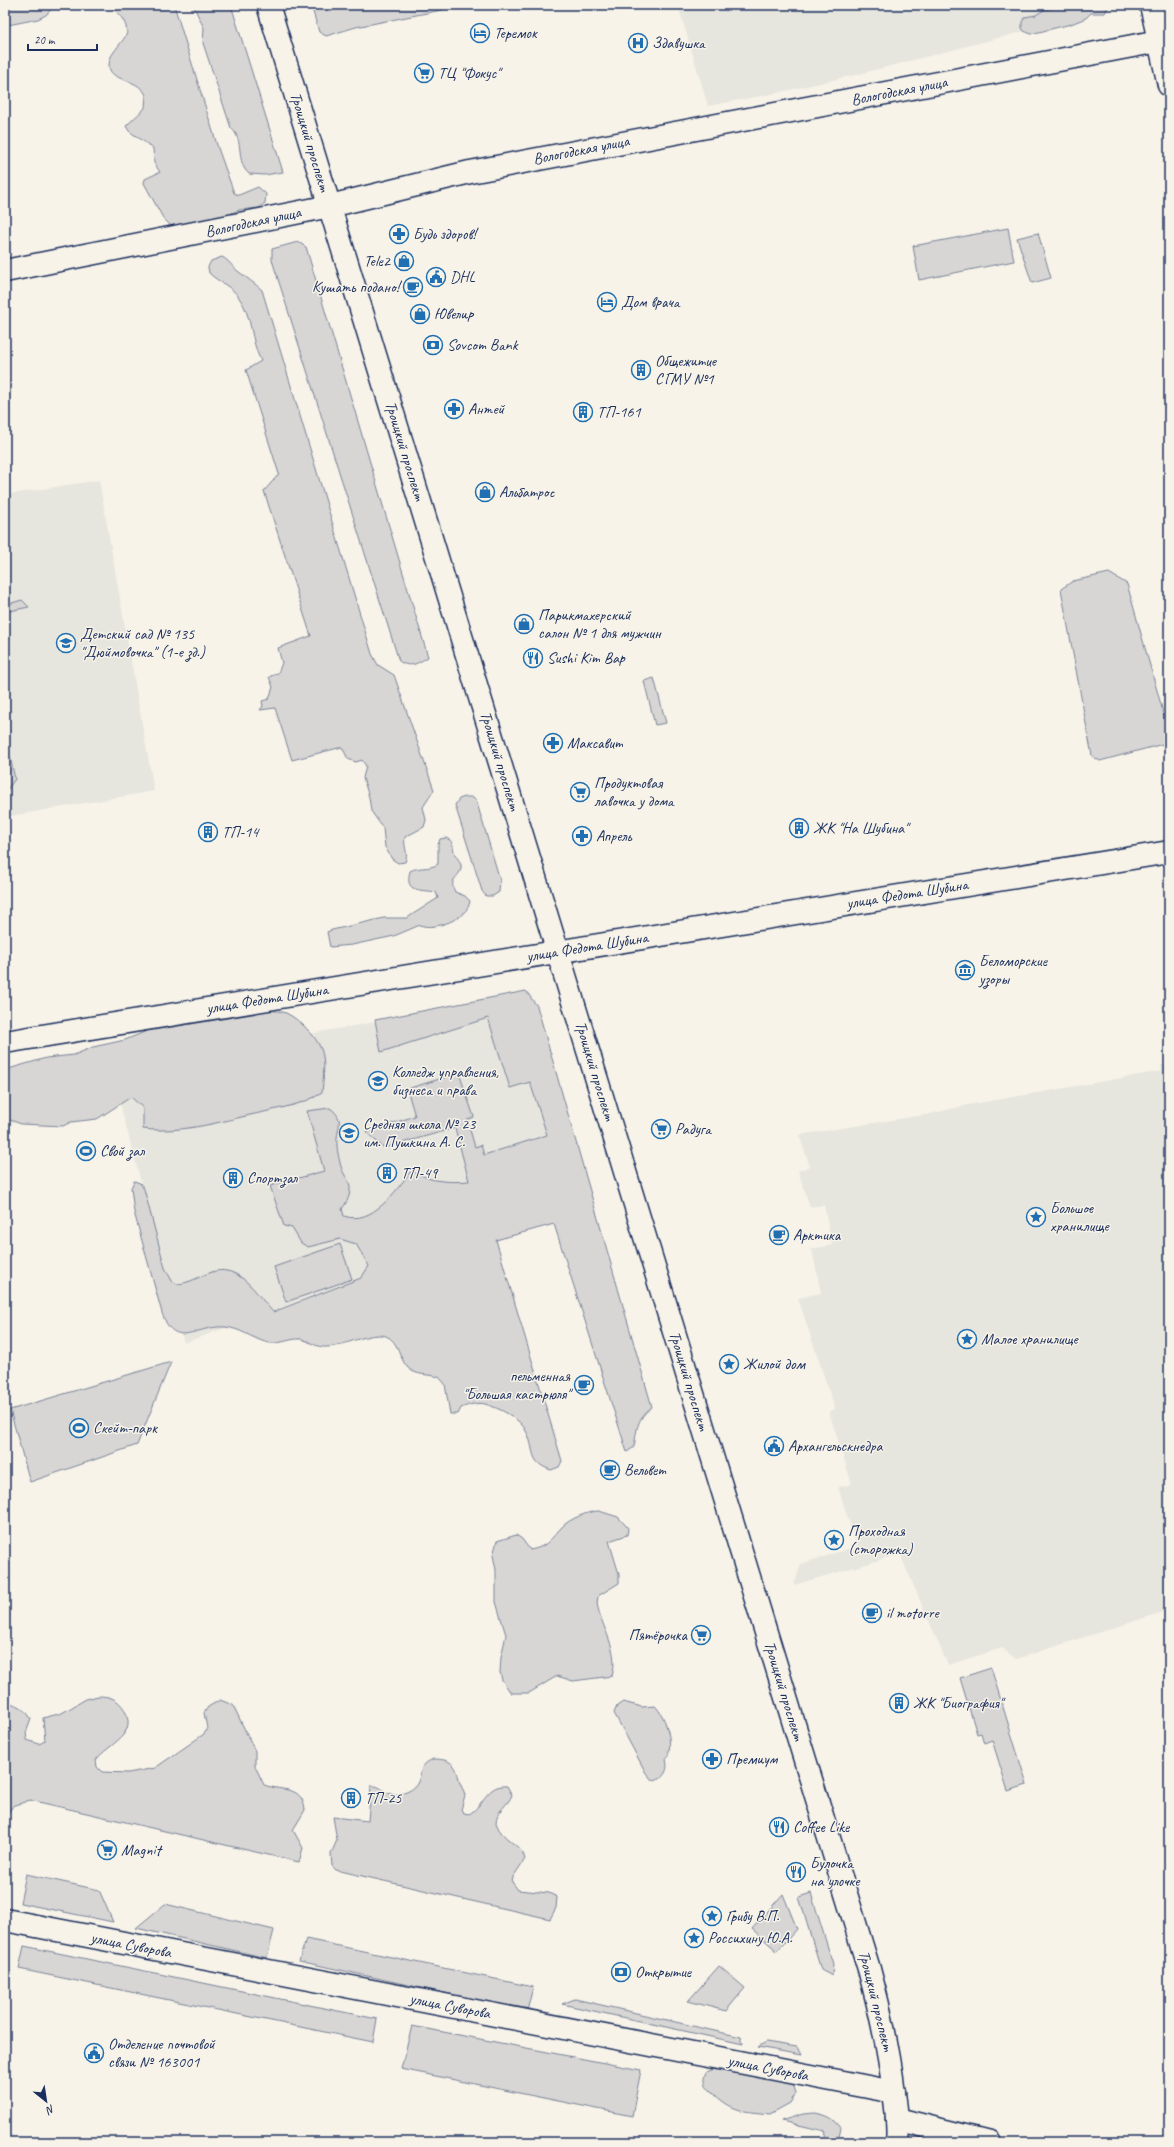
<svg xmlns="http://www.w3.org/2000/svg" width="1174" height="2147" viewBox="0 0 1174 2147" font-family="Caveat,sans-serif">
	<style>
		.built { fill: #e6e5de }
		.green { fill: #d7d6d4; stroke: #798299 }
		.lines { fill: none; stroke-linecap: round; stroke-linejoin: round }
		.minor-casing { stroke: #1b2f5e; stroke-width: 25 }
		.tertiary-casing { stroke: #1b2f5e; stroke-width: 25 }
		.secondary-casing { stroke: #1b2f5e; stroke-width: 25 }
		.minor { stroke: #f7f3e8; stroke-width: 22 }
		.tertiary { stroke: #f7f3e8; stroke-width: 22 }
		.secondary { stroke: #f7f3e8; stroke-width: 22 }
		.labels { text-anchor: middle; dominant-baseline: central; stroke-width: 3; stroke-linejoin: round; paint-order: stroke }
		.poi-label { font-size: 16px; fill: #1b2f5e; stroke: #f7f3e8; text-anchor: start }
		.street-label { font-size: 16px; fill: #1b2f5e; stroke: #f7f3e8 }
	</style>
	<rect width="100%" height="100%" fill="#f7f3e8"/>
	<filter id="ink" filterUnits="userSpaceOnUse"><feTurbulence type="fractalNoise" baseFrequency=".025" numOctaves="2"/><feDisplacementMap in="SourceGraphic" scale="8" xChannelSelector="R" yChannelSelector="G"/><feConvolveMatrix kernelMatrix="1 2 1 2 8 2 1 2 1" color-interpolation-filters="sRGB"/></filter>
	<g filter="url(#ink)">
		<g class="built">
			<polygon points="678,5 1064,5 1044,10 1048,25 863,73 772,94 708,106"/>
			<polygon points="99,480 154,791 5,817 5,495"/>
			<polygon points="529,994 588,1195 184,1343 111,1070"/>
			<polygon points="1161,1065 1169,1065 1169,1610 1016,1659 1002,1648 948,1665 900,1554 794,1585 801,1564 857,1546 838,1487 852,1484 829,1412 835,1409 798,1298 821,1293 812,1249 832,1245 824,1205 810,1207 798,1171 810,1166 799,1135 930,1114 968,1105 1162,1071"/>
		</g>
		<g class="green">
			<polygon points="5,5 63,5 54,6 46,15 38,19 8,25 5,25"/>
			<path d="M 108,5 L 174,5 L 218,148 L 234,193 L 239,195 L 258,187 L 266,194 L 265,203 L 259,208 L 239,210 L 220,218 L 172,227 L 163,218 L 144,183 L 145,179 L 160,172 L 154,163 L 153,148 L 129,131 L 126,126 L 145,108 L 146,95 C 137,75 103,84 110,59 C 112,52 124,41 127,33 C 127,21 117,11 108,5 Z"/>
			<path d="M 193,5 L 231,5 L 283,172 L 265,175 L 249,174 C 235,162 245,140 231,128 L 203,43 L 204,28 Z"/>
			<polygon points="311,5 467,5 356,27 326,36 319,32"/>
			<polygon points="1064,5 1109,5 1105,13 1091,13 1086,18 1071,24 1031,34 1024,31 1022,28 1022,22 1025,17 1036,15 1044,10"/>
			<polygon points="1008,228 1014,261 919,280 913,246"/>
			<polygon points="1038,233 1051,278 1032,283 1017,238"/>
			<path d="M 298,242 L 306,247 L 428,657 C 418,663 410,669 399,661 L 272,260 L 272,249 Z"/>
			<path d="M 222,257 C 229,260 232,267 239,272 C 247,278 254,283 262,290 L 372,654 L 378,665 L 394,675 L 434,790 L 423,807 L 426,820 L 424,827 L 405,837 C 403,846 409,853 405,862 L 398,863 L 392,859 L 385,847 L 383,828 L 371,811 L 369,797 L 363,778 L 366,766 L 362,760 L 356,762 L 348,759 L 342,747 L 292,760 L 275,708 L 260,710 L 263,706 L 262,701 L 269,699 L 273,687 L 269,677 L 278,673 L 282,663 L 278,648 L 311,636 L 264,491 L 279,474 L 246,370 L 261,361 C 250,340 253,316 238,296 C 231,286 218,282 209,273 L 208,267 L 211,261 Z"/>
			<polygon points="1109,573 1127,584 1169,733 1163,744 1100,761 1092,756 1061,589 1073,581"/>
			<polygon points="22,600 29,607 5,612 5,605"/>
			<polygon points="654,678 666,723 655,725 644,681"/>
			<polygon points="5,734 15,779 7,790"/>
			<polygon points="465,797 471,797 476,800 500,880 499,892 493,896 486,896 482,891 455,805 459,799"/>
			<path d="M 446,838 L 452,841 C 453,845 453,850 455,854 C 457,859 462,862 461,868 C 459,879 448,878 455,892 L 465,896 L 470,901 C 468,919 434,931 420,925 L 394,936 L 352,945 L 330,947 L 327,932 L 332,930 L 384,918 L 407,918 L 438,898 L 436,892 C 421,889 404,894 410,871 C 419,866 429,870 438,864 L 438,845 L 440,839 Z"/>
			<path d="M 526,991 L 537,1006 L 652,1407 C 636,1419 637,1430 634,1447 L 627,1452 L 554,1224 L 496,1240 L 562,1461 L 559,1467 L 551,1470 C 527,1462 536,1449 526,1431 C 520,1418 499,1408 485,1404 C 478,1402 468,1405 461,1408 L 458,1414 L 450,1414 L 445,1384 L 439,1377 C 429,1374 416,1376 408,1368 C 399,1359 399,1341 386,1336 C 370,1331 343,1347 327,1347 C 316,1348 310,1341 301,1339 C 289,1338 278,1346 265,1342 C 252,1338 239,1328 225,1327 C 196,1325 175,1351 162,1313 L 134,1212 L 131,1188 L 134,1181 L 140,1183 L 144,1189 L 165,1268 L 172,1281 L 177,1284 C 190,1283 198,1277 209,1273 C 239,1261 256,1294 273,1312 L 361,1278 L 369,1266 L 356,1244 L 340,1239 L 308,1247 L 301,1243 L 292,1228 L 284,1226 L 270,1186 L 324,1171 L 307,1111 L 330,1108 C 347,1120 335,1130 337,1145 C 337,1150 340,1165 342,1169 C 344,1176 351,1182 350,1189 C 350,1197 346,1203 342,1209 L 344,1216 C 372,1226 396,1191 410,1172 C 418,1172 423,1177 431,1179 C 443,1182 456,1182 469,1181 L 455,1128 L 384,1148 L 366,1132 L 415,1116 L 407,1089 L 459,1073 L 474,1117 L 467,1120 L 475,1147 L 481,1145 L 484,1155 L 547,1135 L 530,1082 L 510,1088 L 488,1018 L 381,1052 L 375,1020 Z"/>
			<path d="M 268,1010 C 274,1011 281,1011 286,1013 C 299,1019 316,1036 321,1049 C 326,1061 323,1080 322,1093 C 304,1104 285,1107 264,1112 C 225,1120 184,1134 143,1129 L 143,1108 L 131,1097 L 97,1119 L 71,1122 L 63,1126 L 21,1124 L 5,1118 L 5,1070 L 46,1058 L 74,1055 L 93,1047 L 125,1040 L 159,1026 L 174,1023 L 180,1025 Z"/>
			<polygon points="340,1244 352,1279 286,1302 274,1267"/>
			<polygon points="171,1362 137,1445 30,1482 10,1410"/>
			<path d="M 599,1511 L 618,1517 L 628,1528 L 627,1535 L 609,1541 L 619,1574 L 619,1583 L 598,1596 L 597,1603 C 601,1628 620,1650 612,1676 L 573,1681 L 557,1676 L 529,1693 L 511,1693 L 502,1680 L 500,1672 L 501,1657 L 506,1635 L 496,1602 L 496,1570 L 493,1555 L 497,1541 L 516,1535 L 522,1539 L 530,1550 C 548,1547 551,1538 562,1527 C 569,1519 589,1511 599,1511 Z"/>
			<polygon points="991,1668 1027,1785 1008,1791 992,1740 984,1743 981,1733 977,1734 960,1678"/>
			<path d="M 98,1696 C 110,1696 118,1699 124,1709 C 139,1735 109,1743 96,1760 L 97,1767 L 102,1772 L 128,1773 L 155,1768 L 204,1734 L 207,1728 L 204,1713 L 208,1707 L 220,1700 L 233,1705 L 255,1751 L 255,1766 L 264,1785 C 284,1792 302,1785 305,1810 L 293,1830 L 303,1848 L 299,1862 L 30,1800 L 13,1806 L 5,1817 L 5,1703 C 17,1703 25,1708 31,1719 L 26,1733 L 27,1740 L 39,1744 L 45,1741 L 43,1718 L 62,1713 L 86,1699 Z"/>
			<path d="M 623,1702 L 642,1707 L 655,1706 C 666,1716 675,1747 666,1759 C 668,1768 667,1772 660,1779 L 652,1780 L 646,1773 L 614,1713 L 617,1706 Z"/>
			<path d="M 433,1759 C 451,1759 456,1764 459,1780 C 460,1785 464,1790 465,1795 L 461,1810 L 464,1813 L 469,1814 C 484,1806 486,1784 507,1786 L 512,1795 C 508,1806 496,1810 496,1823 C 502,1841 522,1844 525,1859 L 513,1877 L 512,1882 L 518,1890 L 549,1893 L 557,1897 L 556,1908 L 550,1919 L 336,1870 L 332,1866 L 331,1854 L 337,1840 L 333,1817 L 368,1821 L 371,1786 C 379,1785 382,1790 388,1793 C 397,1797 412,1792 417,1784 C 423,1771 418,1766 433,1759 Z"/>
			<polygon points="26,1874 99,1890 113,1922 20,1903"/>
			<polygon points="811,1893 833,1964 832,1976 821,1970 799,1897"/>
			<polygon points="783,1894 797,1929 777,1951 752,1929"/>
			<polygon points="165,1904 274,1930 267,1958 136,1928"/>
			<polygon points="306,1939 533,1987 527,2011 299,1961"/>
			<polygon points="24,1946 377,2019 373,2042 19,1969"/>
			<polygon points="719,1966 745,1988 726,2011 688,2001"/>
			<polygon points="575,1999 741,2037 743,2044 562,2004"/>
			<polygon points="412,2026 641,2070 632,2116 401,2069"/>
			<polygon points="766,2042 797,2047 801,2055 758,2047"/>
			<path d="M 726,2066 L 793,2084 L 796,2093 L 790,2103 L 770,2114 C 742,2111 732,2112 711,2091 C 705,2085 703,2081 707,2072 L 716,2068 Z"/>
			<path d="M 815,2113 C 827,2115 834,2118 841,2128 L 838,2142 L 823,2142 L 825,2131 L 781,2121 L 803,2114 Z"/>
		</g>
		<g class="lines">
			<defs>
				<g id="minor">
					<polyline points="5,271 330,206 470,172 1159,41"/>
					<polyline points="5,1042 1169,852"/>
					<polyline points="5,1920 894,2092"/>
					<polyline points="897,2119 989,2142"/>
				</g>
				<polyline id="tertiary" points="1151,5 1169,85"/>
				<path id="secondary" d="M 268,5 L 869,1969 C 880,2010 889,2050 894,2093 C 896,2109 899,2126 897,2142"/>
			</defs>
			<use href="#minor" class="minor-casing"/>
			<use href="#tertiary" class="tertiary-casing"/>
			<use href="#secondary" class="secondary-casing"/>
			<use href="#minor" class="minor"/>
			<use href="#tertiary" class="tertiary"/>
			<use href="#secondary" class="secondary"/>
		</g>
	</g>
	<defs>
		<symbol id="hotel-ring" viewBox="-11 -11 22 22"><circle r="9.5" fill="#f7f3e8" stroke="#1f6fb2" stroke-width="1.5"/><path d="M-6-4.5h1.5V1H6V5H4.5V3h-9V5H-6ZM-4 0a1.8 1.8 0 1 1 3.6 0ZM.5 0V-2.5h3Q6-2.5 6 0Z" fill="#1f6fb2"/></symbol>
		<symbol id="hospital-ring" viewBox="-11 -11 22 22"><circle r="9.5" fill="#f7f3e8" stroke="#1f6fb2" stroke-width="1.5"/><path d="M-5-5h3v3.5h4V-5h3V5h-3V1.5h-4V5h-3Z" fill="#1f6fb2"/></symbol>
		<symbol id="supermarket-ring" viewBox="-11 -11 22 22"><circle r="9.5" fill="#f7f3e8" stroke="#1f6fb2" stroke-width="1.5"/><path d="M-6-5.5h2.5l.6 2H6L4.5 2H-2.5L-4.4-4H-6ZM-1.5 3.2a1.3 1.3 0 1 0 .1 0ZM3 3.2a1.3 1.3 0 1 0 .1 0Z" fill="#1f6fb2"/></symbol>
		<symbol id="pharmacy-ring" viewBox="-11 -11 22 22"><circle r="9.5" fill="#f7f3e8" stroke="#1f6fb2" stroke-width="1.5"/><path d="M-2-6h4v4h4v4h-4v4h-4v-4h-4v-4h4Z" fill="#1f6fb2"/></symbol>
		<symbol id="shop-ring" viewBox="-11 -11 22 22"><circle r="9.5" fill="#f7f3e8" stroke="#1f6fb2" stroke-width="1.5"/><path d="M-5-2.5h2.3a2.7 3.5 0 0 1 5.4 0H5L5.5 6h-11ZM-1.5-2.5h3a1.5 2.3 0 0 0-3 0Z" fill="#1f6fb2"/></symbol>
		<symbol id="civic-ring" viewBox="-11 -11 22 22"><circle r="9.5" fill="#f7f3e8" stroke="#1f6fb2" stroke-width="1.5"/><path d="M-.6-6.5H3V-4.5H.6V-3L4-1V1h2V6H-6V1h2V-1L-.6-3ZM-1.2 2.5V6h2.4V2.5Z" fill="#1f6fb2"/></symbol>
		<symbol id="cafe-ring" viewBox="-11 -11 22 22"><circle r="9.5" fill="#f7f3e8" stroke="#1f6fb2" stroke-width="1.5"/><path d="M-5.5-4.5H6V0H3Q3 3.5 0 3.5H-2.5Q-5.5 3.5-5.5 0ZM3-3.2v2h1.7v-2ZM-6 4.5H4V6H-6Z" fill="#1f6fb2"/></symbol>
		<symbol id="bank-ring" viewBox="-11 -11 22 22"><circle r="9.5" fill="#f7f3e8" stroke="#1f6fb2" stroke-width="1.5"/><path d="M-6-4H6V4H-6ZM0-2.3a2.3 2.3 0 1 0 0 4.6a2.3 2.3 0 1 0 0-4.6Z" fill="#1f6fb2"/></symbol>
		<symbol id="building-ring" viewBox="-11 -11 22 22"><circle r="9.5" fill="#f7f3e8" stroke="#1f6fb2" stroke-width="1.5"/><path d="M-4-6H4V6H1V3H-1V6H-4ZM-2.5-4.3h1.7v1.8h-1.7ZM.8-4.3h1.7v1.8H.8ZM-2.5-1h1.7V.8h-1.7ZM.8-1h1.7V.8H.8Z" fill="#1f6fb2"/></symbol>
		<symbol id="school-ring" viewBox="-11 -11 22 22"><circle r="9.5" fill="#f7f3e8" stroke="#1f6fb2" stroke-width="1.5"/><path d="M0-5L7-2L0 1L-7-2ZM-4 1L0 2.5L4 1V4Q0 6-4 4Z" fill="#1f6fb2"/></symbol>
		<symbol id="restaurant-ring" viewBox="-11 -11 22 22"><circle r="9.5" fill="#f7f3e8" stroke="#1f6fb2" stroke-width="1.5"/><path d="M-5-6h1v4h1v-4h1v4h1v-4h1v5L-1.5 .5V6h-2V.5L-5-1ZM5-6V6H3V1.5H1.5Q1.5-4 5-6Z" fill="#1f6fb2"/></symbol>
		<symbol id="museum-ring" viewBox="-11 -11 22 22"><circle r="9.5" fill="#f7f3e8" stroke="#1f6fb2" stroke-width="1.5"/><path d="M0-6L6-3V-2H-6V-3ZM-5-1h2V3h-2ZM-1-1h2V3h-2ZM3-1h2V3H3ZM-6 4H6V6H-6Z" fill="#1f6fb2"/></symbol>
		<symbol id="university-ring" viewBox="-11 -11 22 22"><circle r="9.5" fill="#f7f3e8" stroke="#1f6fb2" stroke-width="1.5"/><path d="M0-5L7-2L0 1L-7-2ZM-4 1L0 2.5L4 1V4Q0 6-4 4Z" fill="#1f6fb2"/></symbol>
		<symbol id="stadium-ring" viewBox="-11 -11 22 22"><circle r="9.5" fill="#f7f3e8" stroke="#1f6fb2" stroke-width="1.5"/><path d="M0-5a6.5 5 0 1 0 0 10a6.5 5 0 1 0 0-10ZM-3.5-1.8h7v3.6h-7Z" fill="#1f6fb2"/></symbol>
		<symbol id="sight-ring" viewBox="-11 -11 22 22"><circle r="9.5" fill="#f7f3e8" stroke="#1f6fb2" stroke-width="1.5"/><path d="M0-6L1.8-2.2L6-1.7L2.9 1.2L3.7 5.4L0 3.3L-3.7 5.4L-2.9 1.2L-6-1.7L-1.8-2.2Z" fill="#1f6fb2"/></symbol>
	</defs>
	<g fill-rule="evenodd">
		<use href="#hotel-ring" x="469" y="22" width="22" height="22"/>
		<use href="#hospital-ring" x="627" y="32" width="22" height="22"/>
		<use href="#supermarket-ring" x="413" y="62" width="22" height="22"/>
		<use href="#pharmacy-ring" x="388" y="223" width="22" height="22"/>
		<use href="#shop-ring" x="393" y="250" width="22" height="22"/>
		<use href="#civic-ring" x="425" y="266" width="22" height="22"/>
		<use href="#cafe-ring" x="402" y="276" width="22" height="22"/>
		<use href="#hotel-ring" x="596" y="291" width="22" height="22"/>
		<use href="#shop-ring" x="409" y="303" width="22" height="22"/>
		<use href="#bank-ring" x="422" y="334" width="22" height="22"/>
		<use href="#building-ring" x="630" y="359" width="22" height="22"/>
		<use href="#pharmacy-ring" x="443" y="398" width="22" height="22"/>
		<use href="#building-ring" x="572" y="401" width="22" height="22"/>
		<use href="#shop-ring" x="474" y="481" width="22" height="22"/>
		<use href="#shop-ring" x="513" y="613" width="22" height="22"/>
		<use href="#school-ring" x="55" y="632" width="22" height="22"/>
		<use href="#restaurant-ring" x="522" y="647" width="22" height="22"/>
		<use href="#pharmacy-ring" x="542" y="732" width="22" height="22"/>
		<use href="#supermarket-ring" x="569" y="781" width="22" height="22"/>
		<use href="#building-ring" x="788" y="817" width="22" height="22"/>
		<use href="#building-ring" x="197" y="821" width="22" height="22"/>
		<use href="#pharmacy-ring" x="571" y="825" width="22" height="22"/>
		<use href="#museum-ring" x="954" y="959" width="22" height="22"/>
		<use href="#university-ring" x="367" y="1070" width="22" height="22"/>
		<use href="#supermarket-ring" x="650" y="1118" width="22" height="22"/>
		<use href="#school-ring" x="338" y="1122" width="22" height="22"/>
		<use href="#stadium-ring" x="75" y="1140" width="22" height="22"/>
		<use href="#building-ring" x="376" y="1162" width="22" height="22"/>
		<use href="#building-ring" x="222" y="1167" width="22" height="22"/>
		<use href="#sight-ring" x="1025" y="1206" width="22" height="22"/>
		<use href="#cafe-ring" x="768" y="1224" width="22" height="22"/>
		<use href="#sight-ring" x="956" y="1328" width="22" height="22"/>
		<use href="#sight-ring" x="718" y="1353" width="22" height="22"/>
		<use href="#cafe-ring" x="573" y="1374" width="22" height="22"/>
		<use href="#stadium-ring" x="68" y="1417" width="22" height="22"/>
		<use href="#civic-ring" x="763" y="1435" width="22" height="22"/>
		<use href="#cafe-ring" x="599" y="1459" width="22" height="22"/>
		<use href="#sight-ring" x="823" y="1529" width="22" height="22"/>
		<use href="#cafe-ring" x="861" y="1602" width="22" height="22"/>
		<use href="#supermarket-ring" x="690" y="1624" width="22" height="22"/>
		<use href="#building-ring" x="888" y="1692" width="22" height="22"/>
		<use href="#pharmacy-ring" x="701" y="1748" width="22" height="22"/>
		<use href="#building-ring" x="340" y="1787" width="22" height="22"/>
		<use href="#restaurant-ring" x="768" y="1816" width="22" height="22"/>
		<use href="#supermarket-ring" x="96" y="1839" width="22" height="22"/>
		<use href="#restaurant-ring" x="785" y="1861" width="22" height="22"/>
		<use href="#sight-ring" x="701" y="1905" width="22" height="22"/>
		<use href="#sight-ring" x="683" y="1927" width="22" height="22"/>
		<use href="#bank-ring" x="610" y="1961" width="22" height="22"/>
		<use href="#civic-ring" x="83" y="2042" width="22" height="22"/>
	</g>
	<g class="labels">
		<g class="poi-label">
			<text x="494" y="33">Теремок</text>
			<text x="652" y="43">Здавушка</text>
			<text x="438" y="73">ТЦ "Фокус"</text>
			<text x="413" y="234">Будь здоров!</text>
			<text x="390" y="261" text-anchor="end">Tele2</text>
			<text x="450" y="277">DHL</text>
			<text x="399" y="287" text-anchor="end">Кушать подано!</text>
			<text x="621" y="302">Дом врача</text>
			<text x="434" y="314">Ювелир</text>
			<text x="447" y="345">Sovcom Bank</text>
			<text x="655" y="361">Общежитие<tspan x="655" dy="18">СГМУ №1</tspan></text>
			<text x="468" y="409">Антей</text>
			<text x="597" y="412">ТП-161</text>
			<text x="499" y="492">Альбатрос</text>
			<text x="538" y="615">Парикмахерский<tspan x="538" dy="18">салон № 1 для мужчин</tspan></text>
			<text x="80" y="634">Детский сад № 135<tspan x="80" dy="18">"Дюймовочка" (1-е зд.)</tspan></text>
			<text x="547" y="658">Sushi Kim Bap</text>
			<text x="567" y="743">Максавит</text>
			<text x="594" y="783">Продуктовая<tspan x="594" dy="18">лавочка у дома</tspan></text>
			<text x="813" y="828">ЖК "На Шубина"</text>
			<text x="222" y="832">ТП-14</text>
			<text x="596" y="836">Апрель</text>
			<text x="979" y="961">Беломорские<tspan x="979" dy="18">узоры</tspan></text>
			<text x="392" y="1072">Колледж управления,<tspan x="392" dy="18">бизнеса и права</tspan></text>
			<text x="363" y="1124">Средняя школа № 23<tspan x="363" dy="18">им. Пушкина А. С.</tspan></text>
			<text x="675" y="1129">Радуга</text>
			<text x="100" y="1151">Свой зал</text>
			<text x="401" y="1173">ТП-49</text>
			<text x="247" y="1178">Спортзал</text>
			<text x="1050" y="1208">Большое<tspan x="1050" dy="18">хранилище</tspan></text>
			<text x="793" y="1235">Арктика</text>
			<text x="981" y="1339">Малое хранилище</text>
			<text x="743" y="1364">Жилой дом</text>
			<text x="570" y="1376" text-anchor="end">пельменная<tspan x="570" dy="18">"Большая кастрюля"</tspan></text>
			<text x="93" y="1428">Скейт-парк</text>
			<text x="788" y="1446">Архангельскнедра</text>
			<text x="624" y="1470">Вельвет</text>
			<text x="848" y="1531">Проходная<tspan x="848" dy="18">(сторожка)</tspan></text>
			<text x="886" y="1613">il motorre</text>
			<text x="687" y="1635" text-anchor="end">Пятёрочка</text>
			<text x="913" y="1703">ЖК "Биография"</text>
			<text x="726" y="1759">Премиум</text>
			<text x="365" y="1798">ТП-25</text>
			<text x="793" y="1827">Coffee Like</text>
			<text x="121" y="1850">Magnit</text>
			<text x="810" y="1863">Булочка<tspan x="810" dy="18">на улочке</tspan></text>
			<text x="726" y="1916">Грибу В.П.</text>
			<text x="708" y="1938">Россихину Ю.А.</text>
			<text x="635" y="1972">Открытие</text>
			<text x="108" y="2044">Отделение почтовой<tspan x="108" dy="18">связи № 163001</tspan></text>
		</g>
		<g class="street-label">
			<text transform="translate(899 91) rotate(-11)">Вологодская улица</text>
			<text transform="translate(310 142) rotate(73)">Троицкий проспект</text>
			<text transform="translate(581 150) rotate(-11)">Вологодская улица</text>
			<text transform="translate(253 222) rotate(-12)">Вологодская улица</text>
			<text transform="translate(405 451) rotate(73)">Троицкий проспект</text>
			<text transform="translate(500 761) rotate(73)">Троицкий проспект</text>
			<text transform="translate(907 894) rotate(-9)">улица Федота Шубина</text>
			<text transform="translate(587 947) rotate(-9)">улица Федота Шубина</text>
			<text transform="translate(267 999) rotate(-9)">улица Федота Шубина</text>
			<text transform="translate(595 1071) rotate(73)">Троицкий проспект</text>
			<text transform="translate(689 1381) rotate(73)">Троицкий проспект</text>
			<text transform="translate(784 1691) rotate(73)">Троицкий проспект</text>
			<text transform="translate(131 1945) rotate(11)">улица Суворова</text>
			<text transform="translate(876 2001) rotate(76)">Троицкий проспект</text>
			<text transform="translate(450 2006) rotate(11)">улица Суворова</text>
			<text transform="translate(768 2068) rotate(11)">улица Суворова</text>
		</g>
	</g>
	<rect width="1174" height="2147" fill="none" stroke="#f7f3e8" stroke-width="20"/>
	<rect x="10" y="10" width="1154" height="2127" fill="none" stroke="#1b2f5e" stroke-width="1.5" filter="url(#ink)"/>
	<g transform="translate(46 2101) rotate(150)" stroke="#f7f3e8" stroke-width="3" paint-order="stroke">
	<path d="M0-3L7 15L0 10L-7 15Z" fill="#1b2f5e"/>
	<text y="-6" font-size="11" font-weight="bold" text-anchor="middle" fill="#1b2f5e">N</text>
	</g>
	<path d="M28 44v6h69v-6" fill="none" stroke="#1b2f5e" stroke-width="2"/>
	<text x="34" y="44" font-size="12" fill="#1b2f5e" stroke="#f7f3e8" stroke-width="3" paint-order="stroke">20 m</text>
</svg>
